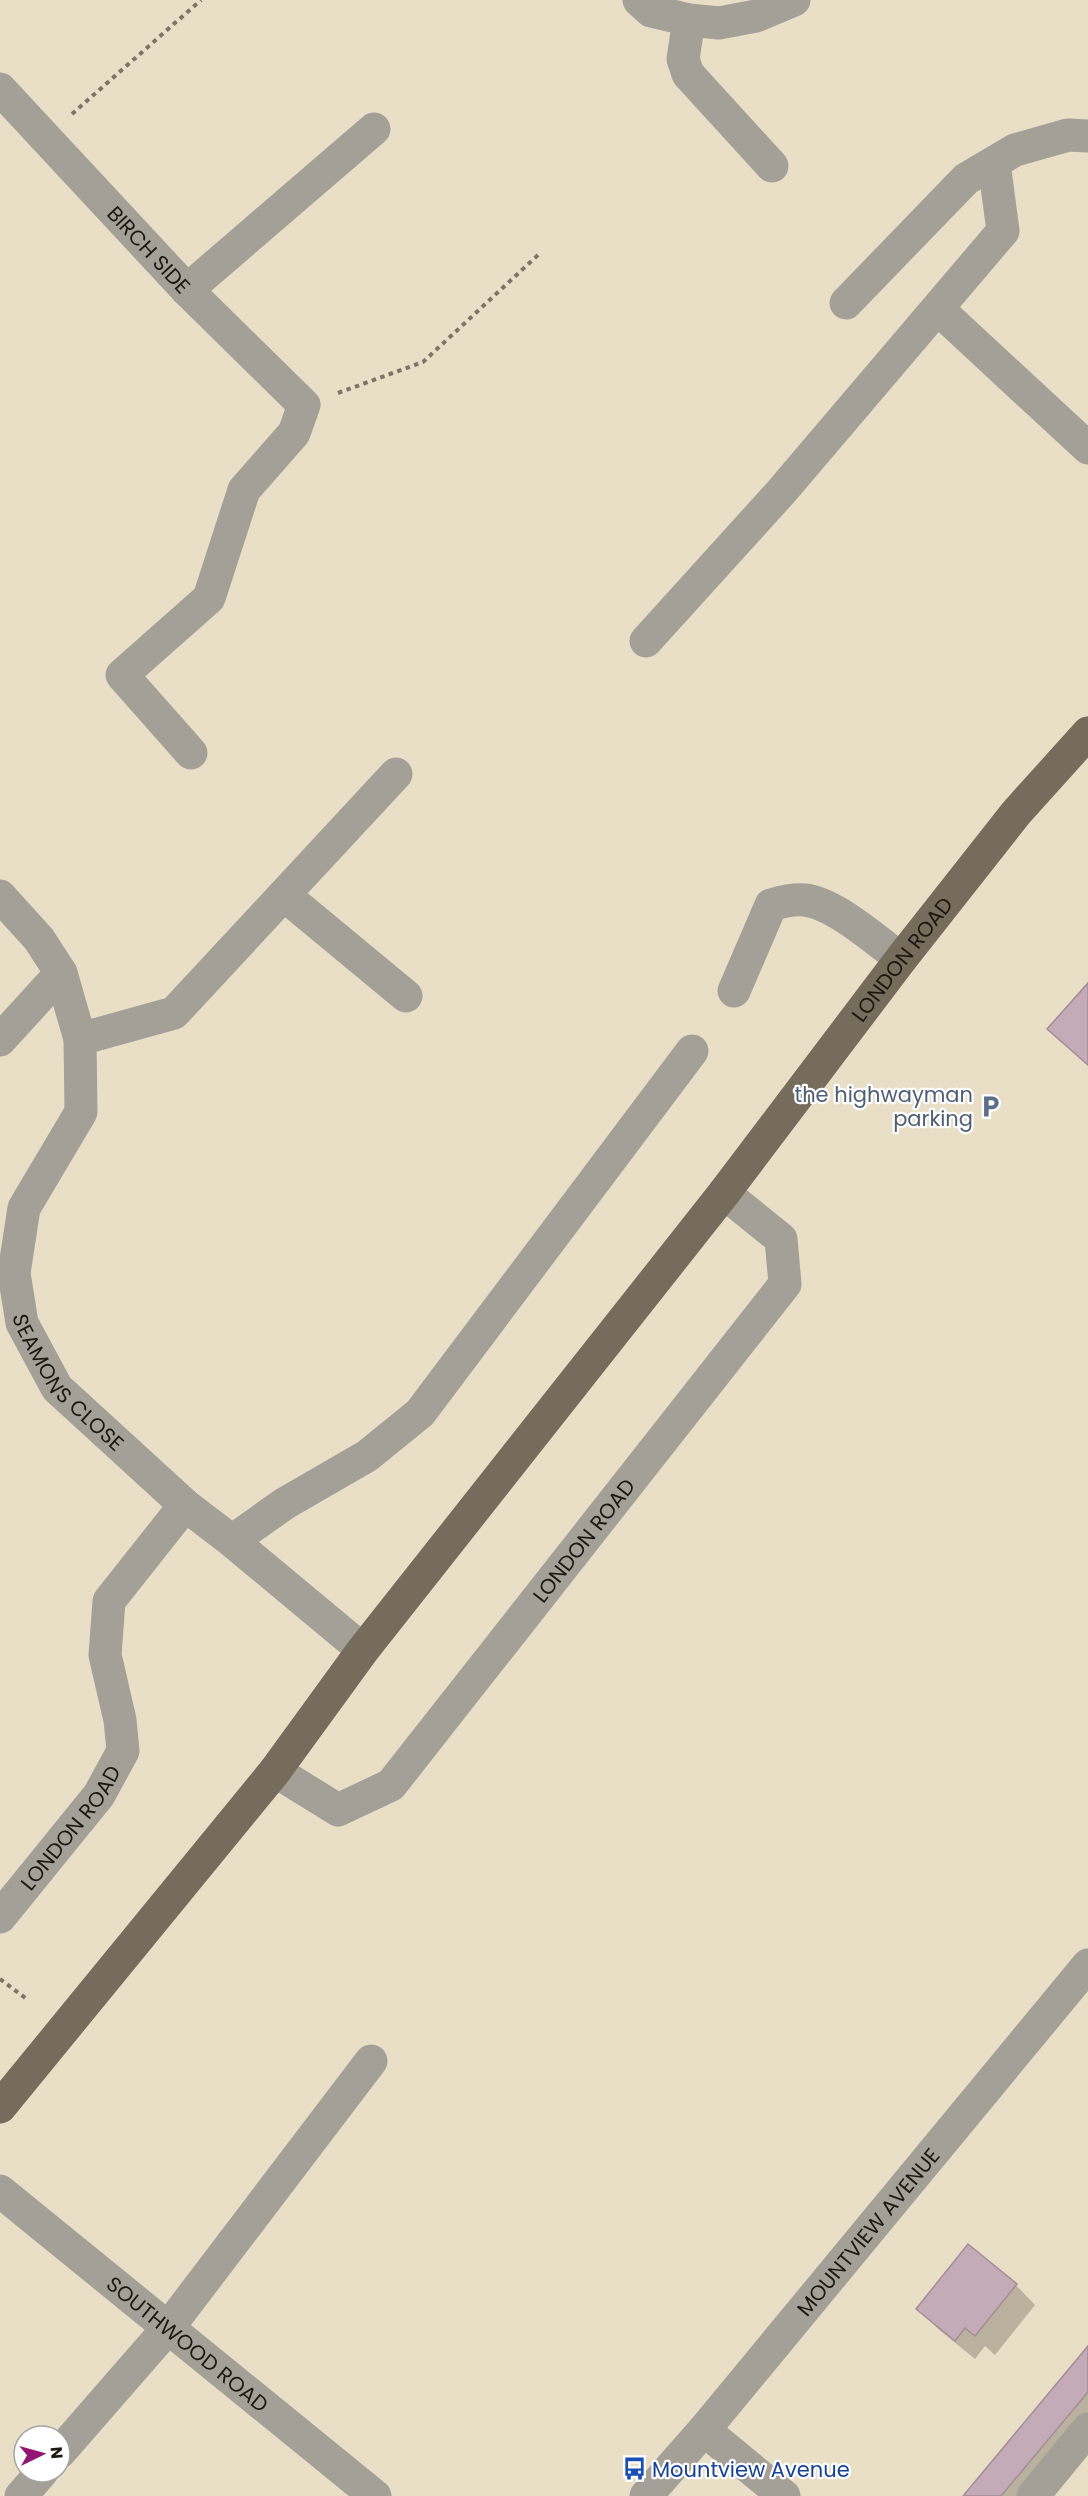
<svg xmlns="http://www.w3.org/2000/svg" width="1088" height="2496" viewBox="0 0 1088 2496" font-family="Poppins,sans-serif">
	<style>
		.shadow { fill: #0003 }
		.building { fill: #c3abb8; stroke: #a48c99; stroke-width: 1.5 }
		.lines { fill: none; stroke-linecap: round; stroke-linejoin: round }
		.path { stroke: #7d7666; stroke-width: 4; stroke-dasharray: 4.5 4.5; stroke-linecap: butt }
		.minor { stroke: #a5a097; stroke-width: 33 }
		.major { stroke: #756c5b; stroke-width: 33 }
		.labels { text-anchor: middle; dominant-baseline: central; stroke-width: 4.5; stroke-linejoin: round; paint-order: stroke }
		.street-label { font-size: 21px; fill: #1d1911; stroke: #fff }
		.service-label { font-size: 21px; fill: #4e5e75; stroke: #fff; text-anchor: end }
		.transit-label { font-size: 21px; fill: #164399; stroke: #fff; text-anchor: start }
	</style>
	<rect width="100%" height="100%" fill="#e9dfc7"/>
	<g class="shadow">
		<polygon points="1088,985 1088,1066 1049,1029"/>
		<polygon points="968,2246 1016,2285 1035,2305 995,2355 985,2346 975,2359 937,2328 918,2308"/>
		<polygon points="1088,2348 1088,2413 1019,2496 965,2496"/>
	</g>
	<g class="building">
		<polygon points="1088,983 1088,1065 1047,1029"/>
		<polygon points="968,2244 1017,2284 975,2336 965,2328 955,2341 916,2309"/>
		<polygon points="1088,2346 1088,2392 1001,2496 963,2496"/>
	</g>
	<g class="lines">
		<g class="path">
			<polyline points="72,114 201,0"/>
			<polyline points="338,393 423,362 538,255"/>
			<polyline points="0,1979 28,2000"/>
		</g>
		<g class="minor">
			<polyline points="639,0 651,11 689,20 719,23 756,16 794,0"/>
			<polyline points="689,20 683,59 688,74 772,166"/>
			<path id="s1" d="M 0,89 L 187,290 L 304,405 L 294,433 L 244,490 L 209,598 L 122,675 L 191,753"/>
			<polyline points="187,290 374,129"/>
			<polyline points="846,303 966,179 1015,150 1068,135 1088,136"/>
			<polyline points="938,309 1088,448"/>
			<polyline points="646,641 781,492 1003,231 994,163"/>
			<polyline points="284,895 406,996"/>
			<path id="s2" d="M 0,896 L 39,939 L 61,973 L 80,1039 L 81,1112 L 24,1208 L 14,1273 L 22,1323 L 57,1388 L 185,1505 L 232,1541 L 363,1650"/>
			<path d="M 734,991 L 771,905 C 781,902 793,899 804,900 C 833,902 877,941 901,959"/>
			<polyline points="80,1039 174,1013 396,774"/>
			<polyline points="0,1040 61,973"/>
			<polyline points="232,1541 284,1504 367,1456 420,1413 692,1051"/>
			<path id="s3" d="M 275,1771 L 338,1810 L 391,1785 L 785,1284 L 781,1239 L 724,1193"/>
			<path id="s4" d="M 0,1917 L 99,1795 L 123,1751 L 120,1720 L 105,1655 L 109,1601 L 185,1505"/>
			<path id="s5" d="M 0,2191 L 375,2496"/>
			<polyline points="704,2430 784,2496"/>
			<polyline points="60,2452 168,2328 371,2061"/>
			<polyline points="21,2496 42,2472"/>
			<path id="s6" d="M 646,2496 L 704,2430 L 1088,1965"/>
			<polyline points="1033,2496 1088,2429"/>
		</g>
		<path class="major" id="s7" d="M 0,2107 L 275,1771 L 363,1650 L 724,1193 L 901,959 L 1016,813 L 1088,733"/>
	</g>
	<defs>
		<symbol id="parking-bare" viewBox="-9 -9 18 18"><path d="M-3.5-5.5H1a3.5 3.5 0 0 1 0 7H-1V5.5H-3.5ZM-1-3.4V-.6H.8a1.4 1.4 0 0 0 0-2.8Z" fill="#5c6f8a" stroke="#fff" stroke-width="2.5" paint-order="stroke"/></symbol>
		<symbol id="bus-bare" viewBox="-9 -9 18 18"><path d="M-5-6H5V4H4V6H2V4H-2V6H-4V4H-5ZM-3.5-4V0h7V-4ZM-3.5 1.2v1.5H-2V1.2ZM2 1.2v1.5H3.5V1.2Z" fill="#1a4fb4" stroke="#fff" stroke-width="2.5" paint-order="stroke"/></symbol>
	</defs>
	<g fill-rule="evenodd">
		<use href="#parking-bare" x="974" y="1090" width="33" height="33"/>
		<use href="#bus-bare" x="618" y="2452" width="33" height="33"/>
	</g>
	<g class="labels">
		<g class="street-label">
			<text stroke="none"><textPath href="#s1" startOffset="219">BIRCH SIDE</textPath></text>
			<text stroke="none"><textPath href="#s7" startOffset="1460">LONDON ROAD</textPath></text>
			<text stroke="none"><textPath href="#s2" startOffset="544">SEAMONS CLOSE</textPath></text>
			<text stroke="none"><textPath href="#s3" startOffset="444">LONDON ROAD</textPath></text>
			<text stroke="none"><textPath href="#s4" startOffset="114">LONDON ROAD</textPath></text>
			<text stroke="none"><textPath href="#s6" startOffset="345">MOUNTVIEW AVENUE</textPath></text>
			<text stroke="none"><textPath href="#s5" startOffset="242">SOUTHWOOD ROAD</textPath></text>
		</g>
		<g class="service-label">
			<text x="973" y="1094">the highwayman<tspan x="973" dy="24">parking</tspan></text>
		</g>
		<g class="transit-label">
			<text x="652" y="2469">Mountview Avenue</text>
		</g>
	</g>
	<g transform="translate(42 2454) rotate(85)"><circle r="28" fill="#ffffff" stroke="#a5a3a0" stroke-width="1.5"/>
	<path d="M0-4.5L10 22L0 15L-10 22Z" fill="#931772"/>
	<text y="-9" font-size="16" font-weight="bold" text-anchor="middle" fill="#1d1911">N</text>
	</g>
</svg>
